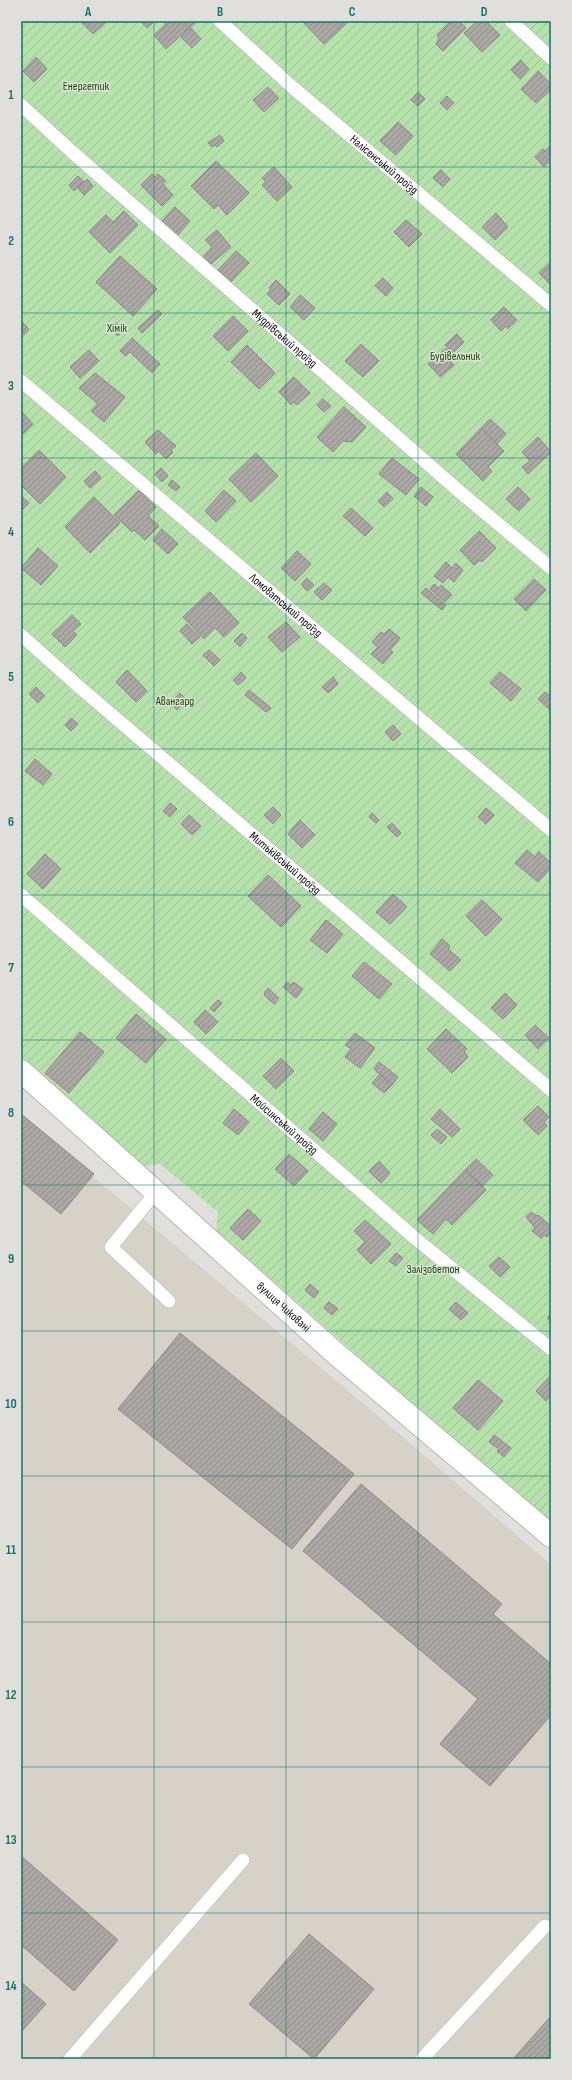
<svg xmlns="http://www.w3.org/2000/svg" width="572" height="2080" viewBox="0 0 572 2080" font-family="'Sofia Sans Condensed',sans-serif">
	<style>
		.built { fill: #d7d2c7 }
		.garden { fill: url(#garden-furrows) }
		.building { fill: url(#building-hatch); stroke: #8e8987 }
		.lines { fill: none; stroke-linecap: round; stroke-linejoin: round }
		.lane-casing { stroke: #b9b7b3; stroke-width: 14 }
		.street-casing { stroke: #b9b7b3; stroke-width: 24 }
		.lane { stroke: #fff; stroke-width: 13 }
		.street { stroke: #fff; stroke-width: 22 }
		.grid { fill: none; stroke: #0f766e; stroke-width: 1; stroke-opacity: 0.55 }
		.labels { text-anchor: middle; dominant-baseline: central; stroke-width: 3; stroke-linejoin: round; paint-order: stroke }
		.park-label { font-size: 12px; fill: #135300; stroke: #e1dfdb }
		.street-label { font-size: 12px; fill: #0c0b0a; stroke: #e1dfdb }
		.neatline { fill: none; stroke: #0f766e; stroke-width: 1.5 }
		.grid-label { font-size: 13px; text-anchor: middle; font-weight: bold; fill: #0f766e }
	</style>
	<defs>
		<pattern id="garden-furrows" width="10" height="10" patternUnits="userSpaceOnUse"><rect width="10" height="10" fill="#b5e1ab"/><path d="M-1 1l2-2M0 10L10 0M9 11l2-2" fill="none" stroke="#9ac092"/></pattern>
		<pattern id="building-hatch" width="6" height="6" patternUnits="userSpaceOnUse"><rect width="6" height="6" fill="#aba7a4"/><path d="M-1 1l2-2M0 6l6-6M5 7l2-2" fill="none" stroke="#928e8c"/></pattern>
	</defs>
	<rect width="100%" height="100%" fill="#e1dfdb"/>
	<polygon class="built" points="21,1116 396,1431 551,1565 551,2059 21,2059"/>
	<polygon class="garden" points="21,21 551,21 551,1522 430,1420 216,1230 218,1212 160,1164 145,1166 36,1072 21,1057"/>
	<g class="building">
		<polygon points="80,21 105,21 106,22 93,34"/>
		<polygon points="140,21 155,21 147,28"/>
		<polygon points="163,21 197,21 166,49 154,35 166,24"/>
		<polygon points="302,21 349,21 324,44"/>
		<polygon points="451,21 459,21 466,28 443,51 436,44 439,38 437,35"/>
		<polygon points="477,21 486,21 500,35 482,52 464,33"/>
		<polygon points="191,28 201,39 192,48 181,37"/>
		<polygon points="36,57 47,69 34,82 23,71"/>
		<polygon points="521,60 529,69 520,79 511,70"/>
		<polygon points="538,71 551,84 551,90 536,103 521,89"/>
		<polygon points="268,87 279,98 264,112 253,100"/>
		<polygon points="418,92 425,99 418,106 411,100"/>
		<polygon points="447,96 454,103 447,110 440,103"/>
		<polygon points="398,122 413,136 396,155 380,141"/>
		<polygon points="220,135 224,141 217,147 215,145 212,147 208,143"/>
		<polygon points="550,146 551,160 544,167 535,157 543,149 545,151"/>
		<polygon points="216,161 249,193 227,215 218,205 214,209 191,186"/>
		<polygon points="274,167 292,187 277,201 262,185 266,182 262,178"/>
		<polygon points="441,170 450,179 443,187 433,178"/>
		<polygon points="152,174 155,177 158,174 166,181 163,184 173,195 162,206 141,185"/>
		<polygon points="78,176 84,182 74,191 69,185"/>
		<polygon points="87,179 93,186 84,195 78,188"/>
		<polygon points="175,207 190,221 177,236 161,222"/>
		<polygon points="124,211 138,225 110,253 89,232 106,215 113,222"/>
		<polygon points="496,213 508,227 495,240 482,227"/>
		<polygon points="406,220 422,234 409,247 394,232"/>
		<polygon points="217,230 231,247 211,264 203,256 212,247 205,240"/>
		<polygon points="236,251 249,263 231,282 218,270"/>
		<polygon points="120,256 157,289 133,316 96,282"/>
		<polygon points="551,262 551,285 539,273"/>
		<polygon points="383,278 393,288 386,296 375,286"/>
		<polygon points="276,280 290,294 279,305 267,294 271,290 269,288"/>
		<polygon points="300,295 315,308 304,320 290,307"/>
		<polygon points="504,307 517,320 508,329 506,326 501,331 491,320"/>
		<polygon points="158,310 162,314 142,333 138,328"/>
		<polygon points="233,316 248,331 228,351 213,336"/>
		<polygon points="21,321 29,329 21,337"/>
		<polygon points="116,323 124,330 118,336 110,328"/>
		<polygon points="457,334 464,342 453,353 445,345"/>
		<polygon points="132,338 160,364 152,373 130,352 126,356 120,351"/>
		<polygon points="361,344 379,361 363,377 345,361"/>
		<polygon points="247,345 275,373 259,389 231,362"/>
		<polygon points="446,348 452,354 434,370 428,364"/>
		<polygon points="89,350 99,361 80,378 70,367"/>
		<polygon points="447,358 454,365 440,377 434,370"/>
		<polygon points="95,373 125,397 104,422 91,411 98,404 79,388"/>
		<polygon points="294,377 302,385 287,400 279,392"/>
		<polygon points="302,385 310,393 297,405 294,402 291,405 287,400"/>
		<polygon points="323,399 331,406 324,412 317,405"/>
		<polygon points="344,407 366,427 352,442 343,441 333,452 317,437"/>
		<polygon points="22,412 33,424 21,436 21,413"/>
		<polygon points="490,419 506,434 497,444 481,428"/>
		<polygon points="481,428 504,451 488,467 492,471 483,481 456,454"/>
		<polygon points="158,430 176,446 171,450 173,452 166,459 159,451 156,454 145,442"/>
		<polygon points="538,437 551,452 528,474 522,467 530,461 522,452"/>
		<polygon points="39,450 66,477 40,504 21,485 21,468"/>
		<polygon points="256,453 278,476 251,502 229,479"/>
		<polygon points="392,458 419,479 406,495 379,474"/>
		<polygon points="161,468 168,476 162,482 155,474"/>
		<polygon points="95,471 101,478 90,488 84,481"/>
		<polygon points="172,480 180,487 176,491 168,485"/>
		<polygon points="421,487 433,497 426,506 414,496"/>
		<polygon points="518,487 530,499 519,511 506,499"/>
		<polygon points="139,490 156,507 148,516 159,526 145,540 134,530 132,532 114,515"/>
		<polygon points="224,490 236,501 216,522 205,511"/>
		<polygon points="387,492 393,499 384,507 378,501"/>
		<polygon points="21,496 29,503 23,509 21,507"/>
		<polygon points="94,497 120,523 90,553 65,527"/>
		<polygon points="351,508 373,528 365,536 343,516"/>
		<polygon points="162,529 178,544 168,554 153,540"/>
		<polygon points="479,531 496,548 482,562 480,560 474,565 460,550"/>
		<polygon points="38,548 58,566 41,585 21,568"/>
		<polygon points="297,551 311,564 295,581 281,568"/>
		<polygon points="446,562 452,568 456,563 463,570 454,582 448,577 443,583 434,576"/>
		<polygon points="307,578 314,585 307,591 301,584"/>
		<polygon points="534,579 546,590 526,611 514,599"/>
		<polygon points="324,583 332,590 322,600 314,592"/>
		<polygon points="434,584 439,588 441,585 452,595 445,602 430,589"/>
		<polygon points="426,588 446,605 442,610 421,593"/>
		<polygon points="210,592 239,623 224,637 215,628 204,639 183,617"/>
		<polygon points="72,615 81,624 73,631 77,635 65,647 52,634"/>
		<polygon points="286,622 300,637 282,652 268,637"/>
		<polygon points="187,624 200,637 192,644 180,631"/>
		<polygon points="389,629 400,638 390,650 393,652 383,664 371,654 378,647 372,642 381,632 384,634"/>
		<polygon points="242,633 247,638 240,647 234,641"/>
		<polygon points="209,650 220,660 214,666 203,655"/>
		<polygon points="127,670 147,691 136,702 116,682"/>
		<polygon points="241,672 246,678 238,685 233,680"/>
		<polygon points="500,672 521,689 511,701 490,683"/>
		<polygon points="333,677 338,684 328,693 322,687"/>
		<polygon points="36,687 45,696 38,703 29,694"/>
		<polygon points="249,690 271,708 266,712 245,695"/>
		<polygon points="545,692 551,697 551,711 538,699"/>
		<polygon points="180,693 187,700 177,710 170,703"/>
		<polygon points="71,718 78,724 71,731 65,725"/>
		<polygon points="393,725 401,734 393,741 385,732"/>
		<polygon points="35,759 52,774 43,785 25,771"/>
		<polygon points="170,803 177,809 170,817 163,811"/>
		<polygon points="273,807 281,815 273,824 264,815"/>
		<polygon points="486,808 494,815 486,824 478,817"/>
		<polygon points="372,813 379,820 376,823 369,817"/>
		<polygon points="189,815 201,826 192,835 181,824"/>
		<polygon points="300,820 315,835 302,848 288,834"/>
		<polygon points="392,823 401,833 397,837 387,827"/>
		<polygon points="527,850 535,857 539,852 551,863 551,867 538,882 515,863"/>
		<polygon points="45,854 61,869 43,889 27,874"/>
		<polygon points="268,875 301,906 281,927 248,896"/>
		<polygon points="393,894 407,907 390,924 376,912"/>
		<polygon points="482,900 502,919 486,936 466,916"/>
		<polygon points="326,920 343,934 327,953 310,940"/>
		<polygon points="442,939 450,946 448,949 461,960 450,971 430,954"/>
		<polygon points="364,962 392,984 379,999 352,976"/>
		<polygon points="287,982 291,985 293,982 303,989 296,998 283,987"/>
		<polygon points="268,988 279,998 274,1004 265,996 264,993"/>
		<polygon points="505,993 517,1005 503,1019 491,1008"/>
		<polygon points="218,1000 222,1003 214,1012 210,1008"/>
		<polygon points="205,1010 218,1022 206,1034 194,1022"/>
		<polygon points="136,1014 166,1039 146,1063 116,1038"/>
		<polygon points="535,1025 549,1038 538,1049 525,1035"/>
		<polygon points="446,1029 467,1049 464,1052 468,1057 452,1073 427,1049"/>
		<polygon points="80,1032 104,1052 69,1093 45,1073"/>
		<polygon points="355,1033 375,1048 360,1068 345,1057 351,1049 345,1045"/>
		<polygon points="281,1058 294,1071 276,1089 263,1076"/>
		<polygon points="379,1062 398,1077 392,1085 374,1069"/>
		<polygon points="380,1074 392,1085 384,1093 372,1083"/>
		<polygon points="538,1106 549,1117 544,1122 547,1126 538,1135 523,1120"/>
		<polygon points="234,1109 249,1122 238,1135 223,1123"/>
		<polygon points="440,1109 460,1129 452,1137 431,1119"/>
		<polygon points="323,1112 337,1124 323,1141 309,1129"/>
		<polygon points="21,1114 94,1174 61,1214 21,1181"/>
		<polygon points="437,1129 447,1137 441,1144 431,1135"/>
		<polygon points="289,1154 308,1171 294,1186 275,1169"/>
		<polygon points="476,1159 493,1175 482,1186 465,1170"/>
		<polygon points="379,1161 390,1173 381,1183 369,1171"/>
		<polygon points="465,1170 486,1190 452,1225 446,1219 433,1234 417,1220"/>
		<polygon points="248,1209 261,1221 243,1240 230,1228"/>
		<polygon points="531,1212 537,1216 538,1215 551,1226 551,1232 547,1237 544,1235 541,1238 532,1231 535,1228 526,1217"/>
		<polygon points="365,1220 391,1244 371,1264 357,1250 365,1242 354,1231"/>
		<polygon points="396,1253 403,1258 396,1266 389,1261"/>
		<polygon points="499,1257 510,1267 500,1277 489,1266"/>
		<polygon points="310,1284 319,1292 314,1298 305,1290"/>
		<polygon points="329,1302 338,1309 332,1315 324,1308"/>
		<polygon points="456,1302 468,1313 461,1320 449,1309"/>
		<polygon points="551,1313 551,1322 547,1318"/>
		<polygon points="180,1333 354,1474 292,1549 118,1409"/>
		<polygon points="551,1375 551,1395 546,1401 536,1391"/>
		<polygon points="478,1380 503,1401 478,1430 453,1408"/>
		<polygon points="494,1435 511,1448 504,1457 497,1451 499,1449 489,1442"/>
		<polygon points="361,1484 502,1604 493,1614 551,1664 551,1715 490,1786 440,1744 478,1699 303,1551"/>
		<polygon points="21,1856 118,1940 74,1991 21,1945"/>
		<polygon points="309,1934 374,1989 314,2059 249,2004"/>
		<polygon points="21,1982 46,2004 21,2032"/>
		<polygon points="551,2016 551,2059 513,2059"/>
	</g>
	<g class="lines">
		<defs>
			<g id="lane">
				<path id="s1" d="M 220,21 L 291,86 L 551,305"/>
				<polyline points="511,21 551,58"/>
				<path id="s2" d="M 21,105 L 71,151 L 460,492 L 551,568"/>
				<path id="s3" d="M 21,381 L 551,830"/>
				<path id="s4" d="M 21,635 L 77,685 L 551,1090"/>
				<path id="s5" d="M 21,895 L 416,1239 L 551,1349"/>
				<polyline points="156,1192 111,1247 169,1301"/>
				<polyline points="70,2059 243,1860"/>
				<polyline points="422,2059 545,1926"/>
			</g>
			<g id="street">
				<path id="s6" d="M 21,1071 L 334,1352 L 551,1536"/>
			</g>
		</defs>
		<use href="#lane" class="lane-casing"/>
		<use href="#street" class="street-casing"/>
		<use href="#lane" class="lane"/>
		<use href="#street" class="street"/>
	</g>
	<path class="grid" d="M 154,21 L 154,2059M 286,21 L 286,2059M 418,21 L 418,2059M 21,167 L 551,167M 21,313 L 551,313M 21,458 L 551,458M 21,604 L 551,604M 21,749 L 551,749M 21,895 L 551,895M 21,1040 L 551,1040M 21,1185 L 551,1185M 21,1331 L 551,1331M 21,1476 L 551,1476M 21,1622 L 551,1622M 21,1767 L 551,1767M 21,1913 L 551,1913"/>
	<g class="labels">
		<g class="park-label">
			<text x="86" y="86">Енергетик</text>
			<text x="117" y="328">Хімік</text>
			<text x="455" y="356">Будівельник</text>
			<text x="175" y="701">Авангард</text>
			<text x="433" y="1269">Залізобетон</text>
		</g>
		<g class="street-label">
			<text stroke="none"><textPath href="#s1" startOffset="218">Налісенський проїзд</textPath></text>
			<text stroke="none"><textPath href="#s2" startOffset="352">Мудрівський проїзд</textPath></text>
			<text stroke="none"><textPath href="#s3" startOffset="347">Ломоватський проїзд</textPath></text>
			<text stroke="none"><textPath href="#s4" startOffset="349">Митьківський проїзд</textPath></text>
			<text stroke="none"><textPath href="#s5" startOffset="349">Мойсинський проїзд</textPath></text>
			<text stroke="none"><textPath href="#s6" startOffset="353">вулиця Чиковані</textPath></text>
		</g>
	</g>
	<rect width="572" height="2080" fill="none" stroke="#e1dfdb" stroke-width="44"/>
	<rect x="22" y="22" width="528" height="2036" class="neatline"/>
	<g class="grid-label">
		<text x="88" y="16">A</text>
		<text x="220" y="16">B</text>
		<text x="352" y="16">C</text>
		<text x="484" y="16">D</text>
		<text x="11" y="99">1</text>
		<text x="11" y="245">2</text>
		<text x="11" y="390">3</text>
		<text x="11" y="536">4</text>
		<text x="11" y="681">5</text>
		<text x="11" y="826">6</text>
		<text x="11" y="972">7</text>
		<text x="11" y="1117">8</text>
		<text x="11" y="1263">9</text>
		<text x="11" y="1408">10</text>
		<text x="11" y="1554">11</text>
		<text x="11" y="1699">12</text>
		<text x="11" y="1844">13</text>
		<text x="11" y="1990">14</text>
	</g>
</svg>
